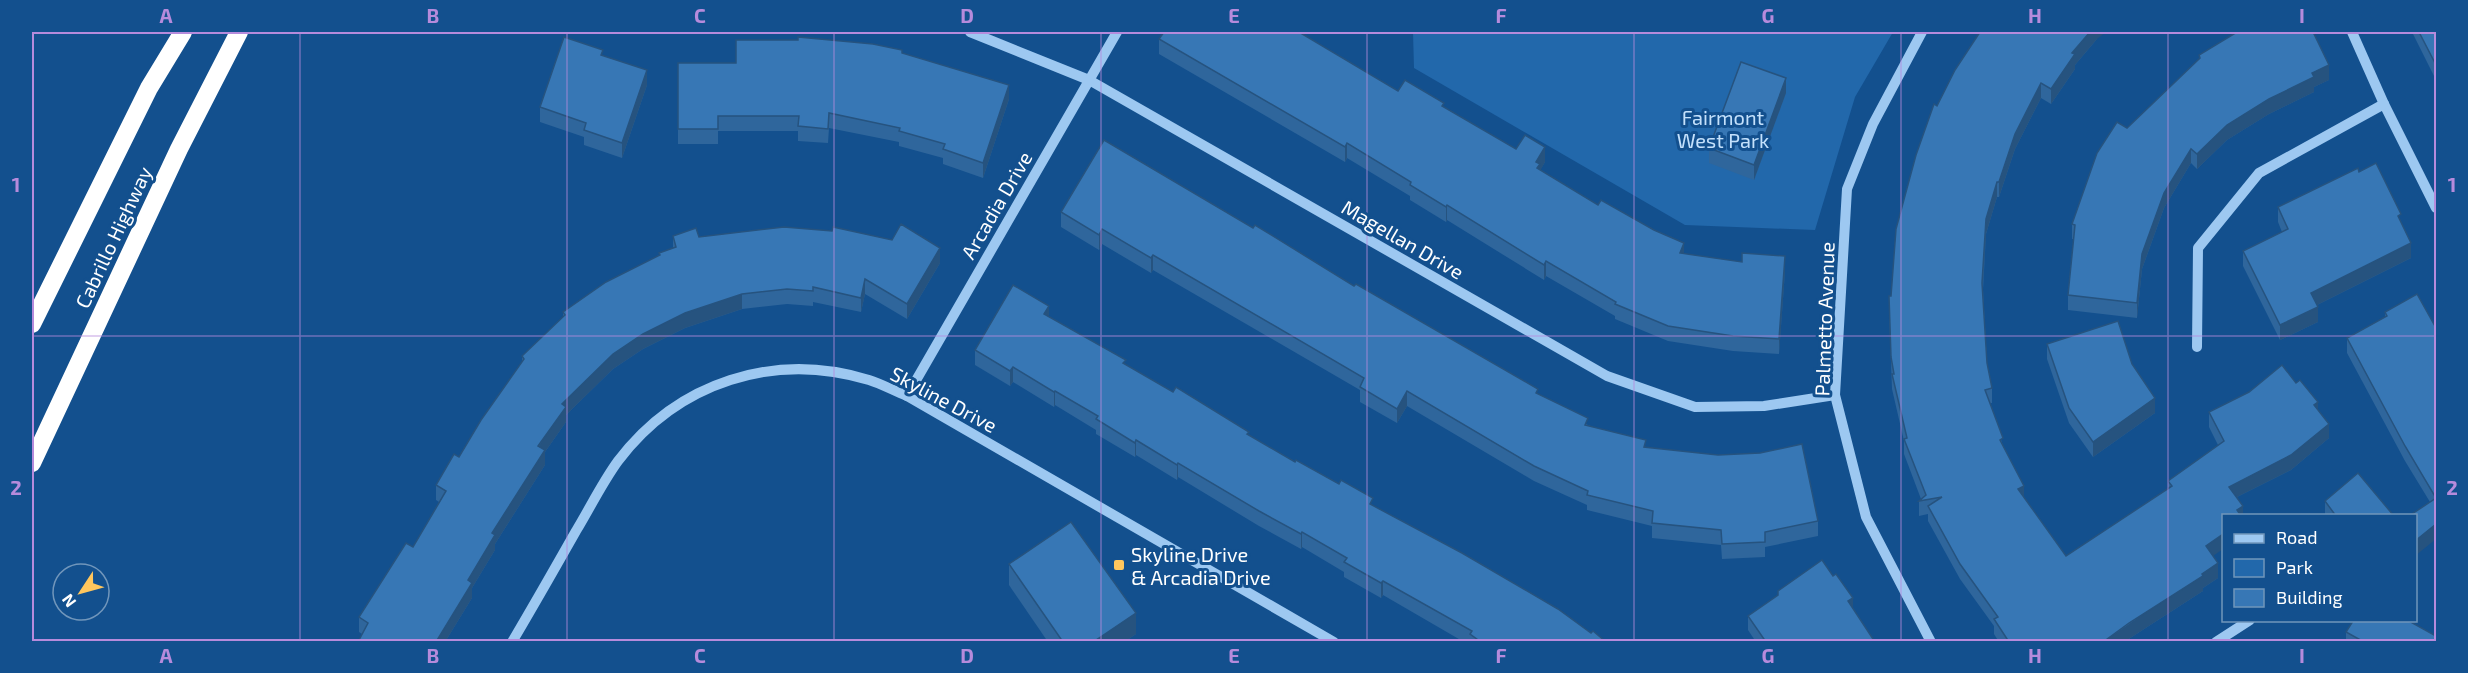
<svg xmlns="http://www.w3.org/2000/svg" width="2468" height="673" viewBox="0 0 2468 673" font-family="'Exo 2',sans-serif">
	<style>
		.green { fill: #2268ab }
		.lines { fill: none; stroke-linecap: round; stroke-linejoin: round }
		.minor { stroke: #9dc8f1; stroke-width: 10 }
		.highway { stroke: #fff; stroke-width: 18 }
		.wall { fill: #2f669c }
		.shaded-wall { fill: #26537f }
		.building { fill: #3777b5; stroke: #26537f; stroke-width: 1.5 }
		.grid { fill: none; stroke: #b68bdc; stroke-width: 1.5; stroke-opacity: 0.55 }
		.poi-dot { fill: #ffc65d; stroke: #13508e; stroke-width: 2 }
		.labels { text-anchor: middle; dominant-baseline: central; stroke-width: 6; stroke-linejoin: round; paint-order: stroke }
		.park-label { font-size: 20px; fill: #c4e1fc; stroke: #13508e }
		.street-label { font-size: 20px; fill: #fff; stroke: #13508e }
		.poi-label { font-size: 20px; fill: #fff; stroke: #13508e; text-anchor: start }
		.neatline { fill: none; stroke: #b68bdc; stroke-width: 2 }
		.grid-label { font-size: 20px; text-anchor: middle; font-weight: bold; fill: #b68bdc }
	</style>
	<rect width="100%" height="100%" fill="#13508e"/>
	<polygon class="green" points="1413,32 1893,32 1855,97 1815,230 1685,225 1414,68"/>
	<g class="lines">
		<g class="minor">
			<polyline points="970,32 1089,80 1607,376 1695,407 1764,406 1835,395"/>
			<polyline points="1922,32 1873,124 1847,189 1835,395 1866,517 1931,642"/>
			<polyline points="2352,32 2384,104 2436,208"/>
			<polyline points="2197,347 2198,248 2259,173 2384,104"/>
			<polyline points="907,396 1117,32"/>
			<path d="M 512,642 C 534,605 555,568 576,531 C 590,508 602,483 618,461 C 678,382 774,351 869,380 C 882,384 894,391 907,396 L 1334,642"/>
			<polyline points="2216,642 2250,620"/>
		</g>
		<g class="highway">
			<polyline points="32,324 149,88 183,32"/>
			<polyline points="32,463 179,149 239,32"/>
		</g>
	</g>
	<g class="wall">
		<polygon points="2412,32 2436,32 2435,78"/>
		<polygon points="1159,39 1398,91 1444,107 1516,149 1545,162 1540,170 1598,205 1684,254 1785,271 1779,354 1733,351 1668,341 1615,319 1615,316 1546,276 1544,280 1447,220 1446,222 1410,200 1410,196 1347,158 1345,162 1159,54"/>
		<polygon points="2097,39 2075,65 2075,69 2051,104 2041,98 2015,149 1999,197 1997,197 1986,234 1983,290 1987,363 1992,388 1992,403 1990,403 2003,446 2024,498 2066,556 2168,489 2168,481 2218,445 2209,427 2209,412 2318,410 2329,438 2291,470 2237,497 2243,516 2213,556 2218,578 2203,588 2203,591 2124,642 1999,642 1994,634 1994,626 1960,579 1928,521 1928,514 1919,516 1919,501 1921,499 1904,454 1904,441 1892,389 1889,311 1891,296 1937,106"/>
		<polygon points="902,53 1009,99 983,178 943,164 943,158 899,146 899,142 829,128 828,143 798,141 798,131 718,131 718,144 678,144 678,63 736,63"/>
		<polygon points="603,55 647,85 622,158 584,145 584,137 540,122 540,107"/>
		<polygon points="2199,55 2329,80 2314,87 2314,92 2269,114 2227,140 2197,169 2191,163 2164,208 2142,269 2137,318 2068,310 2068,295 2074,239 2072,239 2072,224 2127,128 2199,59"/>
		<polygon points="1786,93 1754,180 1709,163 1709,148"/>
		<polygon points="2359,172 2401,223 2411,258 2317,305 2318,322 2280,340 2243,266 2243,251 2282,232 2278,222 2278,207"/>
		<polygon points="1061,212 1253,228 1354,286 1538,394 1588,425 1646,447 1818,521 1818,536 1765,547 1765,557 1722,559 1721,545 1652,538 1652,526 1587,510 1587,505 1534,481 1407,406 1397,423 1360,402 1360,390 1153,270 1151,273 1102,244 1099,250 1061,227"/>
		<polygon points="673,236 699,237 940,263 907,319 865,294 861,312 813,302 813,306 787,304 742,309 685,328 643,349 613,369 566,415 566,422 545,452 545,465 495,544 495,550 472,588 472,598 445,642 358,642 362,634 359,632 359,617 413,547 439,502 436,500 436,485 459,457 522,362 522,356 563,317 563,312 659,255 659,253 673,248"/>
		<polygon points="2385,312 2436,328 2436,539 2430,502 2405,461 2347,353 2347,338 2385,318"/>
		<polygon points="1049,317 1126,365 1173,392 1373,506 1606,642 1464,642 1383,595 1381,598 1344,577 1344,572 1302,547 1301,549 1259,526 1178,477 1177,480 1136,455 1135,457 1096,434 1096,430 1055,405 1054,407 1013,382 1010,386 975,365 975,350"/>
		<polygon points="2047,344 2132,364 2155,413 2093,457 2069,423 2047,359"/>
		<polygon points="2325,501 2394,516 2325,516"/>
		<polygon points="1009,564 1136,634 1124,642 1048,642 1009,585"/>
		<polygon points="1853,608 1875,642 1756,642 1748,630 1748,616"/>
		<polygon points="2346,632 2436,642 2346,642"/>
	</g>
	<g class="shaded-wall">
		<polygon points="2090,32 2106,32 2097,39 2075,65 2075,69 2051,104 2051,89 2072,53"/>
		<polygon points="2436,62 2436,77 2435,78 2435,63"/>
		<polygon points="2329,65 2329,80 2314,87 2314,92 2269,114 2227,140 2197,169 2197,154 2227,125 2312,73"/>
		<polygon points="647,70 647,85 622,158 622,143"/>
		<polygon points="1786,78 1786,93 1754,180 1754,165"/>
		<polygon points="2041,83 2041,98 2015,149 1999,197 1999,182 2015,134"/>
		<polygon points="1009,85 1009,99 983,178 983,163"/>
		<polygon points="1347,143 1347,158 1345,162 1345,147"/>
		<polygon points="1545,147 1545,162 1540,171 1540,179 1536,162"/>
		<polygon points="2191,149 2191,163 2164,208 2142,269 2137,318 2137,303 2142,254 2164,193"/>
		<polygon points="1997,182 1997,197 1986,234 1982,298 1986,219"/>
		<polygon points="1447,205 1447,220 1446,222 1446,207"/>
		<polygon points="1102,229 1102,244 1099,250 1099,235"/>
		<polygon points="1684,243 1684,258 1680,253"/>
		<polygon points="2411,243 2411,258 2311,308 2311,293"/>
		<polygon points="940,248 940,263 907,319 907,304"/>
		<polygon points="1153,255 1153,270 1151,273 1151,258"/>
		<polygon points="1785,256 1785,271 1779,354 1779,339"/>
		<polygon points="1546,261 1546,276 1544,280 1544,265"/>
		<polygon points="865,279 865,294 861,312 861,298"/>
		<polygon points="742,294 742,309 685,328 643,349 613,369 566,415 566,422 545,452 545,465 495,544 495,550 472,588 472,598 445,642 436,642 492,533 562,404 613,354 643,334 685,313"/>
		<polygon points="1049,306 1049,321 1044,314"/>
		<polygon points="2318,307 2318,322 2280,340 2280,325"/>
		<polygon points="1013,367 1013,382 1010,386 1010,371"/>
		<polygon points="1055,391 1055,405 1054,407 1054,392"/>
		<polygon points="1407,391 1407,406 1397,423 1397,409"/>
		<polygon points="2155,398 2155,413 2093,457 2093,442"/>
		<polygon points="2318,402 2318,417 2314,405"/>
		<polygon points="2329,424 2329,438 2291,470 2229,501 2229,487"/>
		<polygon points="1136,440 1136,455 1135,457 1135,443"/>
		<polygon points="1178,463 1178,477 1177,480 1177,465"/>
		<polygon points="2024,486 2024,501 2018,489"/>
		<polygon points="2243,506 2243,516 2237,516 2237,510"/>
		<polygon points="2436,524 2436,539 2415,556 2415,541"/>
		<polygon points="1302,532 1302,547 1301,549 1301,534"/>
		<polygon points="2223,534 2223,549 2206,561 2206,546"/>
		<polygon points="2218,563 2218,578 2203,588 2203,591 2124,642 2103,642"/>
		<polygon points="1383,581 1383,595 1381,598 1381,583"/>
		<polygon points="1853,598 1853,613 1848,601"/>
		<polygon points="1136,613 1136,634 1124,642 1093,642"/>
	</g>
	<g class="building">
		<polygon points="1164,32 1299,32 1398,91 1405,80 1444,103 1442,106 1516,149 1525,135 1545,147 1536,162 1540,164 1537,168 1598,205 1601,200 1654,230 1684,243 1680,253 1742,262 1742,253 1785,256 1779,339 1733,336 1668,326 1615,304 1616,302 1546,261 1544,265 1447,205 1446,207 1410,185 1411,182 1347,143 1345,147 1159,39"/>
		<polygon points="1980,32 2090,32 2072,53 2075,54 2051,89 2041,83 2015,134 1999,182 1997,182 1986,219 1982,283 1987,363 1992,388 1985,390 2003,438 2000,440 2024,486 2018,489 2066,556 2172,486 2168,481 2224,441 2209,412 2249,392 2282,365 2296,383 2300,380 2318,402 2314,405 2329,424 2291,455 2229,487 2243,506 2237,510 2241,516 2223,516 2223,534 2206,546 2218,563 2202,574 2203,576 2129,623 2103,642 2009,642 1994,619 1998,617 1960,564 1928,506 1942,497 1919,501 1926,495 1904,439 1907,438 1892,374 1894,374 1891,357 1889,296 1891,296 1896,229 1916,155 1934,104 1937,106 1955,70"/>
		<polygon points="2237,32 2313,32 2329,65 2312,73 2314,77 2269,99 2227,125 2197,154 2191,149 2164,193 2142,254 2137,303 2068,295 2075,225 2072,224 2097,153 2117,122 2127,128 2200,58 2199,55"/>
		<polygon points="2419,32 2436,32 2436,62 2435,63"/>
		<polygon points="564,37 603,50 601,55 647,70 622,143 584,130 586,123 540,107"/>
		<polygon points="798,37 873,44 902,50 902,53 1009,85 983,163 943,149 945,144 899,131 900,128 829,113 828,129 798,126 799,116 718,116 718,129 678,129 678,63 736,63 736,40 798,40"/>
		<polygon points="1741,62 1786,78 1754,165 1709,148"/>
		<polygon points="1104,140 1253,228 1255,225 1354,286 1356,284 1538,389 1536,393 1588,418 1585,425 1646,440 1644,447 1718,455 1760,453 1802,444 1818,521 1765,532 1765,542 1722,544 1721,530 1652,523 1653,511 1587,495 1588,491 1534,466 1407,391 1397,409 1360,387 1364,378 1153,255 1151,258 1102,229 1099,235 1061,212"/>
		<polygon points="2376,163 2401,214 2398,216 2411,243 2311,293 2318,307 2280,325 2243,251 2288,229 2278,207 2358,168 2359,172"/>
		<polygon points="901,224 940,248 907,304 865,279 861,298 813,287 813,291 787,289 742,294 685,313 643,334 613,354 562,404 566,407 538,446 545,450 492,533 495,535 468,580 472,583 436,642 358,642 368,623 359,617 406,543 413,547 446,491 436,485 454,454 459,457 481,420 524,359 522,356 565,315 563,312 606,282 660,255 659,253 676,247 673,236 696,228 699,237 784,227 832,231 833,227 892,240"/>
		<polygon points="1013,285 1049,306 1044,314 1126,360 1123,363 1173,392 1176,387 1249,432 1247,434 1295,462 1296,460 1339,484 1341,480 1373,498 1370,504 1462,553 1558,609 1591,633 1593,631 1606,642 1481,642 1470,634 1472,631 1383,581 1381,583 1344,562 1347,558 1302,532 1301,534 1259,511 1178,463 1177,465 1136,440 1135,443 1096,419 1098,416 1055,391 1054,392 1013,367 1010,371 975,350"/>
		<polygon points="2417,294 2436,328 2436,524 2415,541 2415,516 2409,516 2436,498 2405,446 2347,338 2387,316 2385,312"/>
		<polygon points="2118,321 2132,364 2155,398 2093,442 2069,408 2047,344"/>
		<polygon points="2358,473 2394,516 2336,516 2325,501"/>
		<polygon points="1071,522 1136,613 1093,642 1063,642 1009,564"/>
		<polygon points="1822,560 1833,576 1836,574 1853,598 1848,601 1875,642 1766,642 1748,616 1778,595 1778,591"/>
		<polygon points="2353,621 2409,621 2436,636 2433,642 2364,642 2346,632"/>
	</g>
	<path class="grid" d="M 300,32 L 300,642M 567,32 L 567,642M 834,32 L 834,642M 1101,32 L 1101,642M 1367,32 L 1367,642M 1634,32 L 1634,642M 1901,32 L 1901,642M 2168,32 L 2168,642M 32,336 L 2436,336"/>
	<rect class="poi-dot" x="1113" y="559" width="12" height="12" rx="3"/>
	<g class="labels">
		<g class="park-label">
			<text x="1723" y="117">Fairmont<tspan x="1723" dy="23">West Park</tspan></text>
		</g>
		<g class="street-label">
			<text transform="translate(996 205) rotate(-60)">Arcadia Drive</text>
			<text transform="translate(113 237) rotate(-65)">Cabrillo Highway</text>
			<text transform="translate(1403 239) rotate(30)">Magellan Drive</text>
			<text transform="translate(1824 319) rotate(-88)">Palmetto Avenue</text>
			<text transform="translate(944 399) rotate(28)">Skyline Drive</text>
		</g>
		<g class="poi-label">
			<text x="1131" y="554">Skyline Drive<tspan x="1131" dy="23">&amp; Arcadia Drive</tspan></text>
		</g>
	</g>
	<rect width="2468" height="673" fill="none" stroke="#13508e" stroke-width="66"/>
	<rect x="2222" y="514" width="195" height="108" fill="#13508e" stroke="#7196bb" stroke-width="1.5"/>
	<rect x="2234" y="534" width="30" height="9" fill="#9dc8f1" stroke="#7196bb" stroke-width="1.5"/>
	<text x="2276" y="544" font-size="18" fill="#ffffff">Road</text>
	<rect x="2234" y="559" width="30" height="18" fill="#2268ab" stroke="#7196bb" stroke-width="1.5"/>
	<text x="2276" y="574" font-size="18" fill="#ffffff">Park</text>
	<rect x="2234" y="589" width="30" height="18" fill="#3777b5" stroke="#7196bb" stroke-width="1.5"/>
	<text x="2276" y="604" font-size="18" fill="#ffffff">Building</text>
	<g transform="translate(81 592) rotate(234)"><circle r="28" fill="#13508e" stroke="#7196bb" stroke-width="1.5"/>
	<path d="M0-4.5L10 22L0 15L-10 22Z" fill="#ffc65d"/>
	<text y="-9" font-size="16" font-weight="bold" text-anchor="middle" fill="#ffffff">N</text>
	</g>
	<rect x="33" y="33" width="2402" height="607" class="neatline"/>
	<g class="grid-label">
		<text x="166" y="23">A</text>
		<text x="433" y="23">B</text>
		<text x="700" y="23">C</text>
		<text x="967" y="23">D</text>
		<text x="1234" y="23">E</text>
		<text x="1501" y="23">F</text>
		<text x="1768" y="23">G</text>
		<text x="2035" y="23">H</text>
		<text x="2302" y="23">I</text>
		<text x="16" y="192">1</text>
		<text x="2452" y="192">1</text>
		<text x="16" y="495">2</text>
		<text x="2452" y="495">2</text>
		<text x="166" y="663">A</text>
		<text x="433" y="663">B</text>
		<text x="700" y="663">C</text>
		<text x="967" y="663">D</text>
		<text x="1234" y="663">E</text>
		<text x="1501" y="663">F</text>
		<text x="1768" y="663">G</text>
		<text x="2035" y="663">H</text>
		<text x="2302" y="663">I</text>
	</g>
</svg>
